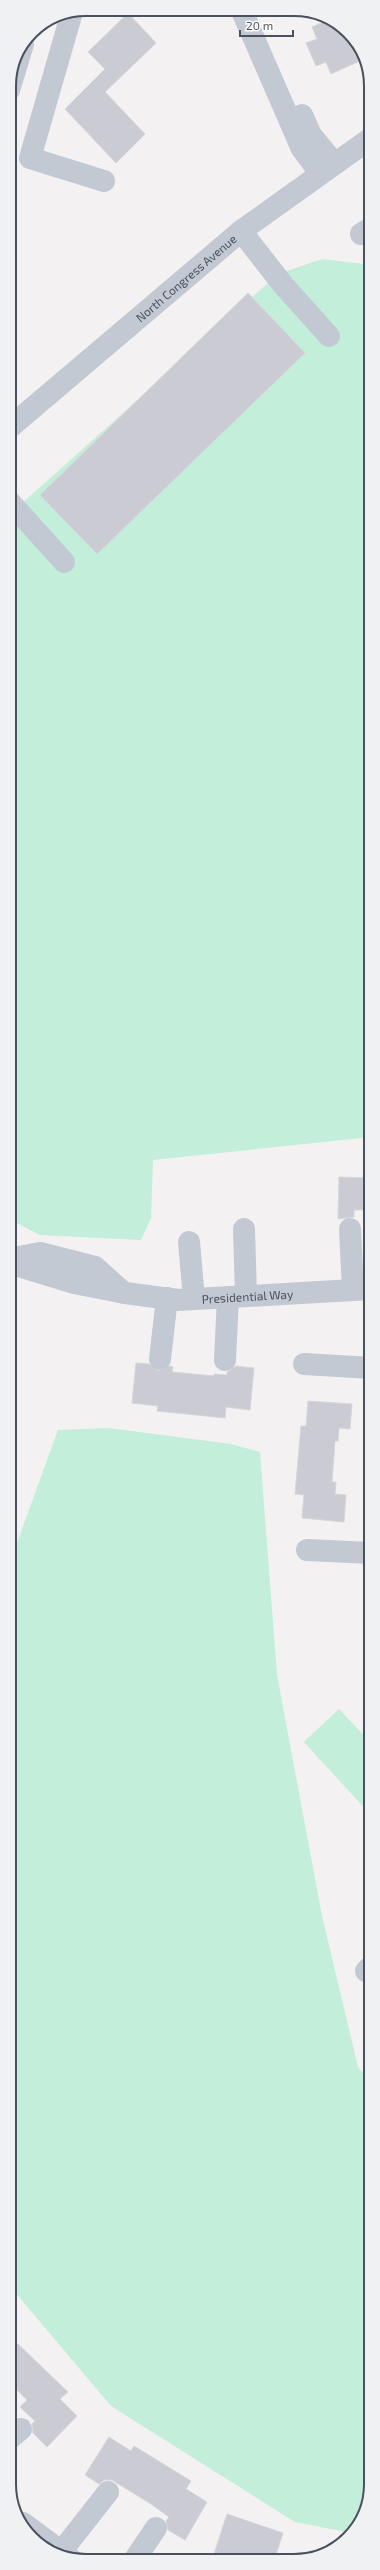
<svg xmlns="http://www.w3.org/2000/svg" width="380" height="2570" viewBox="0 0 380 2570" font-family="'Exo 2',sans-serif">
	<style>
		.green { fill: #c2eeda }
		.building { fill: #cbccd3; stroke: #d5d6dc }
		.lines { fill: none; stroke-linecap: round; stroke-linejoin: round }
		.minor { stroke: #c2c9d2; stroke-width: 22 }
		.labels { text-anchor: middle; dominant-baseline: central; stroke-width: 4; stroke-linejoin: round; paint-order: stroke }
		.street-label { font-size: 12px; fill: #49515e; stroke: #fff }
		.rim { fill: none; stroke: #49515e; stroke-width: 2 }
	</style>
	<rect width="100%" height="100%" fill="#f3f1f1"/>
	<g class="green">
		<polygon points="322,259 371,265 371,1137 153,1160 151,1218 141,1240 40,1235 9,1219 9,515 278,274"/>
		<polygon points="108,1428 231,1444 260,1452 277,1675 322,1916 358,2067 371,2082 371,2485 365,2514 352,2533 295,2522 111,2406 9,2285 9,1565 58,1430"/>
		<polygon points="339,1709 371,1743 370,1814 304,1742"/>
	</g>
	<g class="building">
		<polygon points="128,13 156,43 105,92 145,134 116,163 65,109 105,69 88,52"/>
		<polygon points="328,20 352,35 362,60 331,74 326,62 316,66 306,43 317,39 312,27"/>
		<polygon points="248,293 305,353 97,554 40,495"/>
		<polygon points="339,1177 371,1178 371,1210 354,1210 354,1217 338,1219"/>
		<polygon points="136,1363 149,1364 158,1371 170,1366 173,1367 172,1372 214,1376 214,1374 227,1375 227,1372 236,1366 254,1368 250,1410 226,1407 225,1418 157,1411 158,1406 132,1403"/>
		<polygon points="308,1401 352,1404 350,1429 339,1428 338,1441 335,1441 332,1482 336,1482 335,1494 346,1495 344,1522 302,1518 304,1495 295,1494 301,1426 306,1426"/>
		<polygon points="18,2344 68,2392 60,2399 77,2416 47,2447 33,2433 32,2424 35,2421 20,2407 27,2400 9,2382 9,2353"/>
		<polygon points="109,2437 131,2451 134,2446 191,2481 186,2489 207,2502 185,2540 168,2530 166,2521 169,2517 151,2504 112,2480 104,2480 99,2484 85,2475"/>
		<polygon points="227,2514 283,2533 274,2561 212,2560"/>
	</g>
	<g class="lines">
		<g class="minor">
			<polyline points="242,11 302,149 320,173"/>
			<polyline points="72,12 30,158 104,181"/>
			<polyline points="9,90 23,44"/>
			<polyline points="302,115 311,135 334,163"/>
			<polyline points="241,231 284,286 329,336"/>
			<polyline points="361,234 371,228"/>
			<path id="s1" d="M 9,428 L 241,231 L 371,138"/>
			<polyline points="9,501 64,562"/>
			<polyline points="244,1229 246,1296"/>
			<polyline points="350,1229 353,1290"/>
			<polyline points="189,1242 194,1299"/>
			<polyline points="9,1259 40,1253 95,1267 124,1293"/>
			<path id="s2" d="M 9,1263 L 74,1283 L 125,1293 L 178,1300 L 371,1289"/>
			<polyline points="160,1359 167,1298"/>
			<polyline points="225,1360 228,1297"/>
			<polyline points="304,1364 371,1368"/>
			<polyline points="307,1550 371,1553"/>
			<polyline points="366,1971 371,1966"/>
			<polyline points="9,2439 21,2429"/>
			<polyline points="23,2523 70,2558"/>
			<polyline points="61,2552 108,2492"/>
			<polyline points="135,2559 156,2528"/>
		</g>
	</g>
	<g class="labels">
		<g class="street-label">
			<text stroke="none"><textPath href="#s1" startOffset="232">North Congress Avenue</textPath></text>
			<text stroke="none"><textPath href="#s2" startOffset="243">Presidential Way</textPath></text>
		</g>
	</g>
	<path d="M0 0H380V2570H0ZM86 16H294A70 70 0 0 1 364 86V2484A70 70 0 0 1 294 2554H86A70 70 0 0 1 16 2484V86A70 70 0 0 1 86 16Z" fill="#f0f1f2" fill-rule="evenodd"/>
	<path class="rim" d="M86 16H294A70 70 0 0 1 364 86V2484A70 70 0 0 1 294 2554H86A70 70 0 0 1 16 2484V86A70 70 0 0 1 86 16Z"/>
	<path d="M240 30v6h53v-6" fill="none" stroke="#49515e" stroke-width="2"/>
	<text x="246" y="30" font-size="12" fill="#49515e" stroke="#ffffff" stroke-width="3" paint-order="stroke">20 m</text>
</svg>
